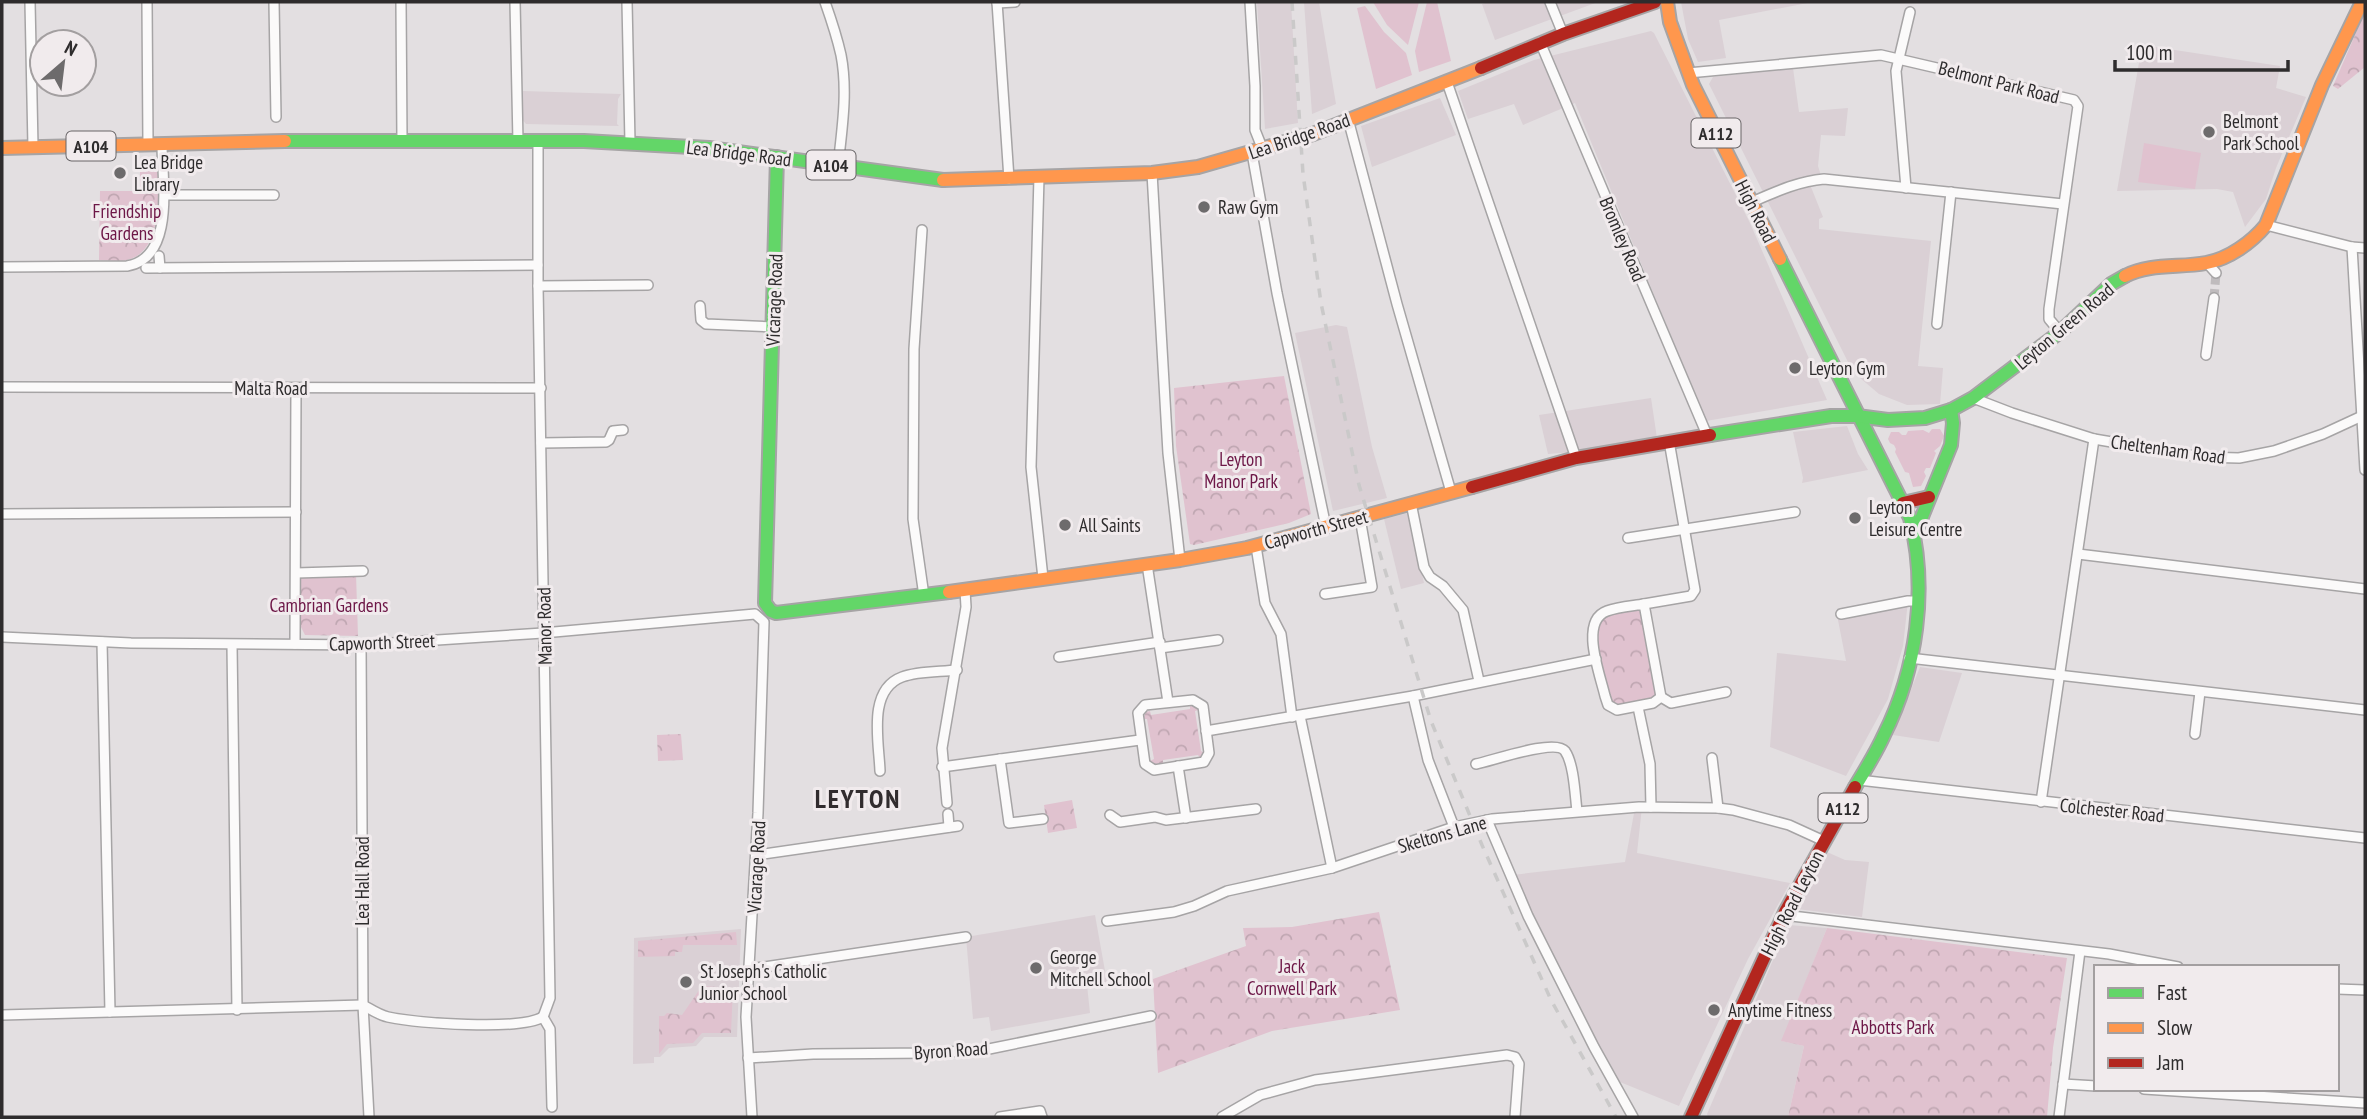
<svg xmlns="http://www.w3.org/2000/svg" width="2367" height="1119" viewBox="0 0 2367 1119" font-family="'PT Sans Narrow',sans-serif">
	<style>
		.built { fill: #dad0d5 }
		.green { fill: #e0c2cf }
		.forest { fill: url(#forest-crowns) }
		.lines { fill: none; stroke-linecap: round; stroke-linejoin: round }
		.street-tunnel { stroke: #bfbbbd; stroke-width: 9; stroke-dasharray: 9 4.5; stroke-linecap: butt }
		.street-casing { stroke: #a6a4a5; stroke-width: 12 }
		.fast-casing { stroke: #a6a4a5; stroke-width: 16 }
		.slow-casing { stroke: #a6a4a5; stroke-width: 16 }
		.jam-casing { stroke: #a6a4a5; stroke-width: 16 }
		.street { stroke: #fbfafa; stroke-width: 9 }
		.fast { stroke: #63d668; stroke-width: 12 }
		.slow { stroke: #ff974d; stroke-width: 12 }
		.jam { stroke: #b3261e; stroke-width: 12 }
		.rail { stroke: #cac9c9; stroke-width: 3.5; stroke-dasharray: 9 9; stroke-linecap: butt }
		.poi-dot { fill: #6d6b6c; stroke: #f1ebed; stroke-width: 2.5 }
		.labels { text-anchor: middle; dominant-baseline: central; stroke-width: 6; stroke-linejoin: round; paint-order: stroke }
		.shield { fill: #f1ebed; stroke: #686567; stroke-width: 2 }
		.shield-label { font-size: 18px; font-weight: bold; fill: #2e2c2d }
		.street-label { font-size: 19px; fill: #2e2c2d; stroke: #f1ebed }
		.poi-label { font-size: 19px; fill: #2e2c2d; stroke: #f1ebed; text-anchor: start }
		.park-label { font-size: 19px; fill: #6d1747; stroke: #f1ebed }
		.district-label { font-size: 26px; font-weight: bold; letter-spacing: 2px; fill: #312c2e; stroke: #f1ebed }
	</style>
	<defs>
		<pattern id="forest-crowns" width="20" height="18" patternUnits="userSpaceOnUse" patternTransform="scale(1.75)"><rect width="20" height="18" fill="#e0c2cf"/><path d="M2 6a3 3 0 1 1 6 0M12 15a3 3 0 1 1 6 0" fill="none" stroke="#c0a7b2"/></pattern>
	</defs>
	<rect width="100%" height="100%" fill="#e3dfe1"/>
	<g class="built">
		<polygon points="1257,2 1291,2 1298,123 1265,129"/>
		<polygon points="1304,2 1319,2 1336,104 1312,114"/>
		<polygon points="1488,2 1598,2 1495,40 1482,4"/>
		<polygon points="1681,2 1813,2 1719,20 1726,58 1698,62 1688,39"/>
		<polygon points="1651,31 1654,33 1750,223 1827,400 1706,421 1575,103 1523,125 1514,104 1468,119 1458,91 1534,60"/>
		<polygon points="2142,45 2280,66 2276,88 2306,97 2276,168 2266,199 2245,227 2233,192 2217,189 2117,191"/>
		<polygon points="1793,68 1799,112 1848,108 1845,136 1821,135 1818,166 1823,182 1811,187 1823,217 1819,219 1819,229 1931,241 1918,366 1943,368 1940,404 1907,405 1879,394 1853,372 1709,84 1713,77"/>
		<polygon points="523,91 621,94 618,99 617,124 619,126 526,124 522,119"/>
		<polygon points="1440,98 1456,135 1372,167 1361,126"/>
		<polygon points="1336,325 1347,327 1372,447 1387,498 1333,511 1295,333"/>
		<polygon points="1651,398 1658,445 1548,454 1539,415"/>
		<polygon points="1847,426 1858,454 1868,470 1802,483 1803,478 1793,432"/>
		<polygon points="1408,513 1424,583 1401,589 1384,519"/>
		<polygon points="1908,601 1903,646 1888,699 1846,776 1770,747 1777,653 1846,661 1837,615"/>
		<polygon points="1920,667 1962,673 1939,742 1893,735"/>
		<polygon points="1642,807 1637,853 1790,883 1748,959 1679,1106 1615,1080 1512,875 1625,862 1635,808"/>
		<polygon points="1827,852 1845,860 1869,862 1862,917 1797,909 1796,905"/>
		<polygon points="1095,915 1107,982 1087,985 1090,1013 991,1031 989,1017 973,1019 966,937"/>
		<polygon points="1788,925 1827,928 1782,1041 1804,1046 1788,1117 1708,1117 1707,1114"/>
		<polygon points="741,929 737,1037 704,1037 696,1046 669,1048 660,1057 654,1057 654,1063 633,1064 634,938"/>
	</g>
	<g class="green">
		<polygon points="1373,2 1419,2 1408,45 1387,25"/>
		<polygon points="1427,2 1437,2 1451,61 1419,72 1415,51"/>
		<polygon points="1365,6 1384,32 1406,53 1412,75 1376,89 1357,8"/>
		<polygon points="2144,143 2201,153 2195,189 2138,182"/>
		<polygon points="1932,429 1940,429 1944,436 1940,446 1934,451 1936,453 1930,468 1926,468 1924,472 1926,476 1921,486 1913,487 1909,473 1905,472 1895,452 1896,449 1894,445 1890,443 1888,439 1891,432 1899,432 1902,435 1906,435 1908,431 1923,430 1929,433"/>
	</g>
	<g class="forest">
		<polygon points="2365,12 2365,67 2338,89 2333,86"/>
		<path d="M 140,161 L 157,161 C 158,189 165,251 127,260 C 119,262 108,260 99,260 L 100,191 L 140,191 Z"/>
		<polygon points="1284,376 1311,514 1289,523 1194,545 1190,544 1176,446 1174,388"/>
		<polygon points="356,574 358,636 305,635 301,627 301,576"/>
		<polygon points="1644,604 1661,697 1638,707 1608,705 1596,659 1595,619"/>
		<polygon points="1190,705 1198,708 1198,710 1195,711 1201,751 1205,753 1201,759 1198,755 1163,760 1163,765 1155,766 1150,761 1154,759 1147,719 1143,719 1146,712 1150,711 1151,715 1190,709"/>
		<polygon points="681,734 683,760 658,761 657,735"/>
		<polygon points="1072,800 1077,828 1048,833 1044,805"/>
		<polygon points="1379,912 1400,1010 1272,1031 1158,1073 1153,979 1246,946 1243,928 1292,927"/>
		<polygon points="1827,928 2067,958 2053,1048 2047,1117 1788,1117 1804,1046 1781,1041"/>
		<polygon points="736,932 737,945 683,945 682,952 675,952 675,956 638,957 638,941"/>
		<polygon points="702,986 733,988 731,1033 702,1033 693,1043 667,1044 659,1054 659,1016 664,1016 667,1013 682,1015"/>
	</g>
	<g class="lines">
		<polyline class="street-tunnel" points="2214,298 2216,273"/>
		<defs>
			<g id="street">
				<polyline points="30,2 33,147"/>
				<polyline points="147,2 148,145"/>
				<polyline points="274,2 276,117"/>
				<polyline points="401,2 402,141"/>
				<polyline points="515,2 518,142"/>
				<polyline points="627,2 630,143"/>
				<path d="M 825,2 C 831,19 837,37 841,55 C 848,91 842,129 838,166"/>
				<polyline points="997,2 1009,179"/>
				<polyline points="1250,2 1255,86 1255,130 1263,150"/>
				<polyline points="1550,2 1563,34"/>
				<polyline points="997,3 1015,2"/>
				<polyline points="1540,42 1707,435"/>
				<polyline points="1688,73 1881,55 2074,100 2078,106 2049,309 2049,319 2060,332"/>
				<polyline points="1447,82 1576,458"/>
				<polyline points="1348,119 1397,304 1451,492"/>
				<polyline points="538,141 538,286 550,998 543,1017"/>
				<polyline points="1252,153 1277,293 1326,527"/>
				<polyline points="1152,173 1168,453 1180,560"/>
				<polyline points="1039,177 1031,467 1043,578"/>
				<polyline points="1906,188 1896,71 1910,12"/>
				<polyline points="165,195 274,195"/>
				<path d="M 1752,202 C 1775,192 1799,181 1824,179 L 2063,204"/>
				<polyline points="2266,225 2352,247 2365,248"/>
				<polyline points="922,230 914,349 913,519 924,596"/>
				<polyline points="2352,247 2365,470"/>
				<polyline points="159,256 160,268"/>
				<polyline points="2207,263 2216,273"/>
				<path d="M 2,267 L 127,266 C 176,258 162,179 162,145"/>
				<polyline points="146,268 538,265"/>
				<polyline points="538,286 648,285"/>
				<polyline points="700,306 701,320 706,324 773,327"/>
				<polyline points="1937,324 1951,192"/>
				<polyline points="2206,355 2214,298"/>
				<polyline points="2,387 541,388"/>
				<polyline points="1973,398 2012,413 2094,439 2201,457 2239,458 2274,451 2323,434 2362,416"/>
				<polyline points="541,443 606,442 609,440 613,431 623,430"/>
				<polyline points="1411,503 1424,567 1430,577 1443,586 1463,610 1479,681"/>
				<polyline points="2,514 296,512"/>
				<polyline points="1628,538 1795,512"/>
				<polyline points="1256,546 1265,603 1281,634 1292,717"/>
				<polyline points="2078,554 2365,589"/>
				<polyline points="1147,564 1168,702"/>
				<polyline points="296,573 363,571"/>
				<polyline points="1325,594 1372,587 1360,518"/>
				<path d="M 1644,604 L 1661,697 L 1653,703 L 1617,710 L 1608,705 L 1605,696 C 1600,674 1579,621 1607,611 C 1618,607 1632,606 1644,604 Z"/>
				<polyline points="1644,604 1691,596 1695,590 1669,441"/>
				<polyline points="1841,614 1908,601 1918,601"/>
				<polyline points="2,637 131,643 361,645 543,633 755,614 764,622 758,813 746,1017 752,1117"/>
				<polyline points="102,642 110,1012"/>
				<polyline points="295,644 296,388"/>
				<polyline points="232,645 237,1010"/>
				<polyline points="361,645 363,1005 369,1117"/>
				<polyline points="1160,648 1218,640"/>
				<polyline points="1059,657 1160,642"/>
				<polyline points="1909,658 2365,710"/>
				<polyline points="1413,696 1428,760 1454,827"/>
				<polyline points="1661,697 1671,703 1726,692"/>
				<polygon points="1193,700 1203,706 1209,753 1204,762 1154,770 1145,764 1138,713 1145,705"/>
				<polyline points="1638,707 1650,764 1651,807"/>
				<polyline points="1300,716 1332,868"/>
				<polyline points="1206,731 1413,696 1596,659"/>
				<polyline points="2195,734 2200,692"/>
				<polyline points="1712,758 1718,808"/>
				<polyline points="1000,759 1009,823 1043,819"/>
				<path d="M 1476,764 C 1492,761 1555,738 1565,751 C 1574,764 1575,795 1577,811"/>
				<polyline points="1178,766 1186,818"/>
				<polyline points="942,767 1140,740"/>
				<path d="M 880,771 C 879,742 867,690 902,677 C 918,671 939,672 957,670"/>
				<polyline points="1859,780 2365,838"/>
				<polyline points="2041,802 2094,439"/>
				<polyline points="947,803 942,748 966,607 965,590"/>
				<polyline points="948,814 949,827"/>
				<polyline points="1110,815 1120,822 1155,817 1166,820 1256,809"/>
				<polyline points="1487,820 1528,916 1594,1047 1633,1117"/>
				<polyline points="757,855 958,826"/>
				<polyline points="1785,912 1792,916 2109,954 2178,967"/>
				<polyline points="1107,921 1174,912 1194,906 1227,891 1332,868 1454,827 1492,819 1639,807 1718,808 1733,810 1789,825 1824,841"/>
				<polyline points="750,969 966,937"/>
				<polyline points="2337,989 2365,990"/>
				<path d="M 363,1005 C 372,1010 379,1015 388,1017 C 418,1023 518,1031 543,1017"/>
				<polyline points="2,1015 363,1005"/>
				<polyline points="543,1017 550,1029 552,1107"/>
				<polyline points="748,1058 813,1054 929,1053 984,1050 1151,1016"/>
				<polyline points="2063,1084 2096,1086"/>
				<polyline points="2144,1089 2365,1103"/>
				<polyline points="1000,1117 1040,1111 1042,1117"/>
				<polyline points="1222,1117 1260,1095 1315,1080 1507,1055 1515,1057 1519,1064 1515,1117"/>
				<polyline points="2059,1117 2080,951"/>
			</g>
			<g id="fast">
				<polyline points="285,141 584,141 709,148 943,180"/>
				<polyline points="777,157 765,603 771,611 776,613 949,592"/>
				<path d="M 1780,259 L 1910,518 C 1928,589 1917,669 1884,735 C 1876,753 1865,770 1855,787"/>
				<polyline points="1710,435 1831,416 1857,416 1888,420 1925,418 1951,410 1973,398 2060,332 2111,284 2125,276"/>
				<polyline points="1915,534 1951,445 1953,423 1951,410"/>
			</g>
			<g id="slow">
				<polyline points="1667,2 1670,22 1693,85 1780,259"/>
				<polyline points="2,148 285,141"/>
				<polyline points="943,180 1152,173 1198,167 1313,134 1481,68"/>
				<path d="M 2125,276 C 2150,263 2179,268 2206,263 C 2229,259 2252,242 2266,225 L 2322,85 L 2362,2"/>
				<polyline points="949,592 1180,560 1247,548 1472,487"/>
			</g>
			<g id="jam">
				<polyline points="1481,68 1563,34 1655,2"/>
				<polyline points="1472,487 1576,458 1710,435"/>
				<polyline points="1903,503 1929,497"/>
				<polyline points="1691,1117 1785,912 1855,787"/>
			</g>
		</defs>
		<use href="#street" class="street-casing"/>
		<use href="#fast" class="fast-casing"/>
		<use href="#slow" class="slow-casing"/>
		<use href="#jam" class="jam-casing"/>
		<use href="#street" class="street"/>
		<use href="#fast" class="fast"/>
		<use href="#slow" class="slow"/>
		<use href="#jam" class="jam"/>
		<polyline class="rail" points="1292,2 1303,174 1321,303 1359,485 1431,721 1482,845 1551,1000 1616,1117"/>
	</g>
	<g class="poi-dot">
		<circle cx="2209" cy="132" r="7"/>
		<circle cx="120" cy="173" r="7"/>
		<circle cx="1204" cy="207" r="7"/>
		<circle cx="1795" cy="368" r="7"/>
		<circle cx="1855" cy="518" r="7"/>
		<circle cx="1065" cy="525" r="7"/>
		<circle cx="1036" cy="968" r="7"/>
		<circle cx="686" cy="982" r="7"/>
		<circle cx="1714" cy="1010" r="7"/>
	</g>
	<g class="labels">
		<g class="shield">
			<rect x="1691.5" y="118.5" width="49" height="29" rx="5"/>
			<rect x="66.5" y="131.5" width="49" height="29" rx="5"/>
			<rect x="806.5" y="150.5" width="49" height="29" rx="5"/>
			<rect x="1818.5" y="793.5" width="49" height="29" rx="5"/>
		</g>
		<g class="shield-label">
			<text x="1716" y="133">A112</text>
			<text x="91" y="146">A104</text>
			<text x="831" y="165">A104</text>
			<text x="1843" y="808">A112</text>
		</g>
		<g class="street-label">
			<text transform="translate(1999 82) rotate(14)">Belmont Park Road</text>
			<text transform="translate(1299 136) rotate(-19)">Lea Bridge Road</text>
			<text transform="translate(739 153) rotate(7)">Lea Bridge Road</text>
			<text transform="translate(1756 211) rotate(63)">High Road</text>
			<text transform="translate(1623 239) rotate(67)">Bromley Road</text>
			<text transform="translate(774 300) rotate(-88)">Vicarage Road</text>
			<text transform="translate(2064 326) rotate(-40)">Leyton Green Road</text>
			<text x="271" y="388">Malta Road</text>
			<text transform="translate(2168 449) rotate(8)">Cheltenham Road</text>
			<text transform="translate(1316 529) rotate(-15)">Capworth Street</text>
			<text transform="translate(544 626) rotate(-91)">Manor Road</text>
			<text transform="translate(382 642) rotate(-2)">Capworth Street</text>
			<text transform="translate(2112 810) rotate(6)">Colchester Road</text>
			<text transform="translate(1442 834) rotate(-16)">Skeltons Lane</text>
			<text transform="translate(756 867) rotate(-87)">Vicarage Road</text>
			<text transform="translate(362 881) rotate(-90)">Lea Hall Road</text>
			<text transform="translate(1792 903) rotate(-63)">High Road Leyton</text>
			<text transform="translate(951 1050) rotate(-4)">Byron Road</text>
		</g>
		<g class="poi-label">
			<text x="2223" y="121">Belmont<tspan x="2223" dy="22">Park School</tspan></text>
			<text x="134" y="162">Lea Bridge<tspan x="134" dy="22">Library</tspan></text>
			<text x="1218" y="207">Raw Gym</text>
			<text x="1809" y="368">Leyton Gym</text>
			<text x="1869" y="507">Leyton<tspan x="1869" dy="22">Leisure Centre</tspan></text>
			<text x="1079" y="525">All Saints</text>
			<text x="1050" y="957">George<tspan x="1050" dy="22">Mitchell School</tspan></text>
			<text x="700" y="971">St Joseph's Catholic<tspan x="700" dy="22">Junior School</tspan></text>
			<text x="1728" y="1010">Anytime Fitness</text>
		</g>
		<g class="park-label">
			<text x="127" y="211">Friendship<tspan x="127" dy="22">Gardens</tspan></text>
			<text x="1241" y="459">Leyton<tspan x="1241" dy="22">Manor Park</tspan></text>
			<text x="329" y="605">Cambrian Gardens</text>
			<text x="1292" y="966">Jack<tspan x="1292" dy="22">Cornwell Park</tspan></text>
			<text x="1893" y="1027">Abbotts Park</text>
		</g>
		<g class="district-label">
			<text x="858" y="798">LEYTON</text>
		</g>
	</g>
	<rect width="2367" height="1119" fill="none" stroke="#2e2c2d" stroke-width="7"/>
	<rect x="2094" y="965" width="245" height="126" fill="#f1ebed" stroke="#a39fa0" stroke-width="2"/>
	<rect x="2108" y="988" width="35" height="10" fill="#63d668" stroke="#a39fa0" stroke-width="2"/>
	<text x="2157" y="1000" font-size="21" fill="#2e2c2d">Fast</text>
	<rect x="2108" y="1023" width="35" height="10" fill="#ff974d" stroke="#a39fa0" stroke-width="2"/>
	<text x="2157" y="1035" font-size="21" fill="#2e2c2d">Slow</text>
	<rect x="2108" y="1058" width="35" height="10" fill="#b3261e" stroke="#a39fa0" stroke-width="2"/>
	<text x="2157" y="1070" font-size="21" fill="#2e2c2d">Jam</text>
	<g transform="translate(63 63) rotate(28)"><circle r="33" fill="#f1ebed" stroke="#a39fa0" stroke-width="2"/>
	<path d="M0-5L12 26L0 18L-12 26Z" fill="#6d6b6c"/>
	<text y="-10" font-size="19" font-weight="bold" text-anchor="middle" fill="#2e2c2d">N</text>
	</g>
	<path d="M2115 60v10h173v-10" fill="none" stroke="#2e2c2d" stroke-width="3.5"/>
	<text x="2126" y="60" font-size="21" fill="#2e2c2d" stroke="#f1ebed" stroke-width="5" paint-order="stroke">100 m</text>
</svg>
